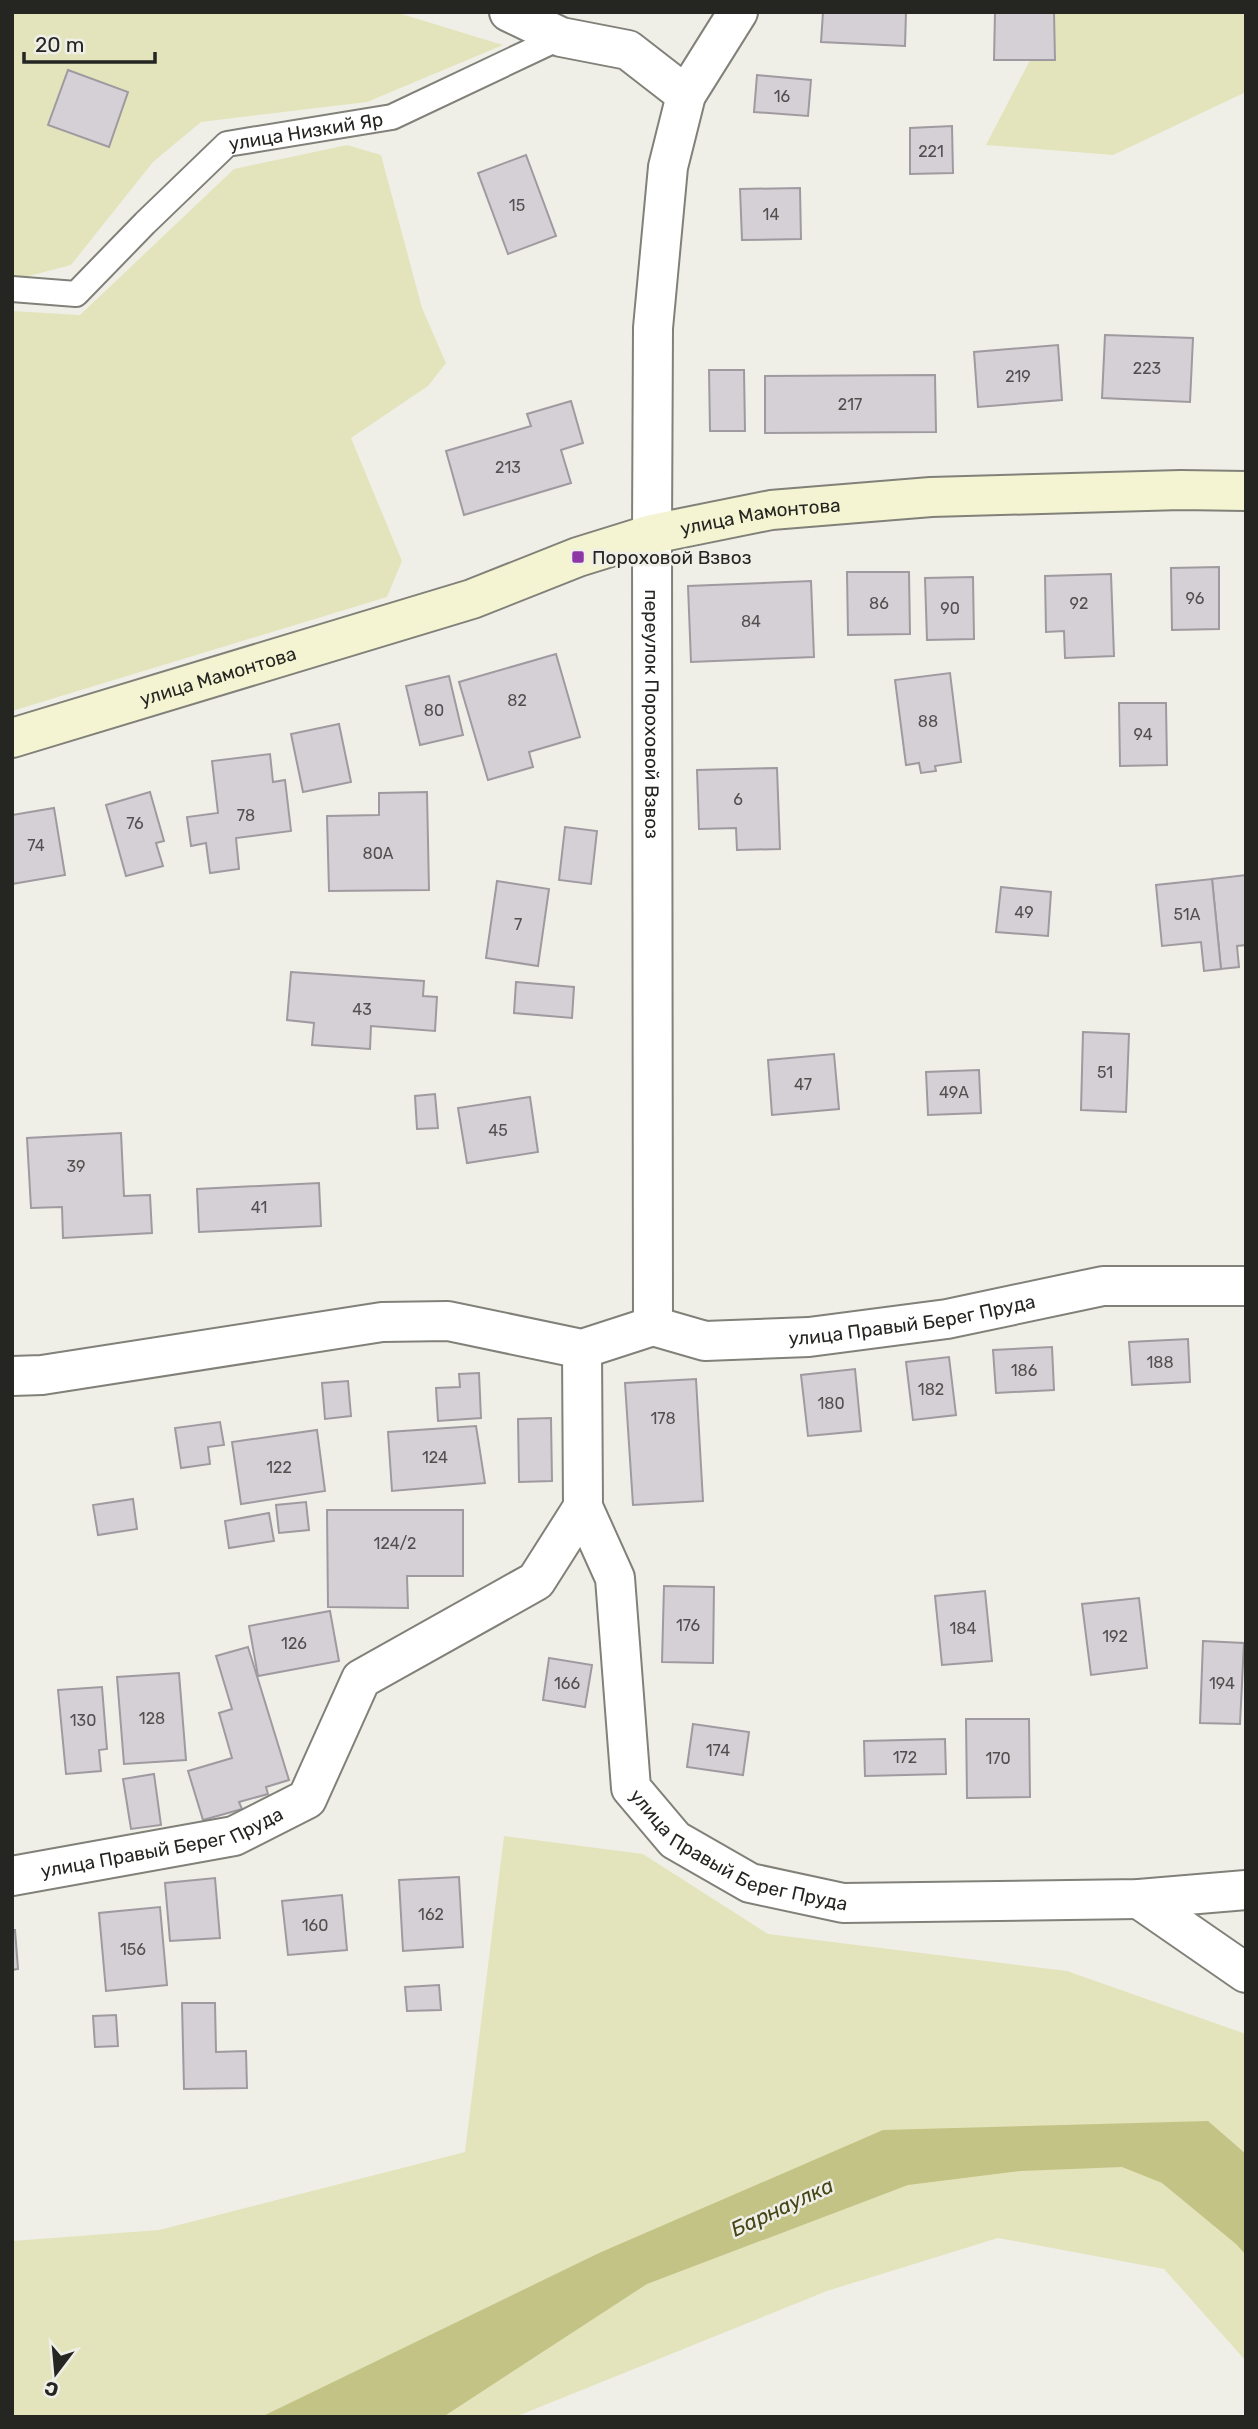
<svg xmlns="http://www.w3.org/2000/svg" width="1258" height="2429" viewBox="0 0 1258 2429" font-family="Rubik,sans-serif">
	<style>
		.green { fill: #e3e4bc }
		.water { fill: #c4c386 }
		.building { fill: #d5d0d6; stroke: #9f9aa0; stroke-width: 2 }
		.lines { fill: none; stroke-linecap: round; stroke-linejoin: round }
		.service-casing { stroke: #81817a; stroke-width: 28 }
		.minor-casing { stroke: #81817a; stroke-width: 42 }
		.tertiary-casing { stroke: #81817a; stroke-width: 42 }
		.secondary-casing { stroke: #81817a; stroke-width: 42 }
		.service { stroke: #fff; stroke-width: 24 }
		.minor { stroke: #fff; stroke-width: 38 }
		.tertiary { stroke: #fff; stroke-width: 38 }
		.secondary { stroke: #f4f4d2; stroke-width: 38 }
		.poi-dot { fill: #8e37a4; stroke: #efefe8; stroke-width: 2.5 }
		.labels { text-anchor: middle; dominant-baseline: central; stroke-width: 5; stroke-linejoin: round; paint-order: stroke }
		.number-label { font-size: 16px; fill: #51504f }
		.street-label { font-size: 19px; fill: #252522; stroke: #efefe8 }
		.poi-label { font-size: 19px; fill: #252522; stroke: #efefe8; text-anchor: start }
		.water-label { font-size: 21px; font-style: italic; fill: #464516; stroke: #efefe8 }
	</style>
	<rect width="100%" height="100%" fill="#efefe8"/>
	<g class="green">
		<polygon points="12,12 395,12 503,45 367,102 201,122 153,162 71,265 25,277 12,275"/>
		<polygon points="1055,12 1246,12 1246,92 1113,155 986,145"/>
		<polygon points="347,145 381,155 422,308 446,363 428,386 351,438 402,561 387,597 12,711 12,311 80,315 234,169"/>
		<polygon points="504,1836 643,1854 768,1934 1067,1971 1246,2034 1246,2361 1164,2269 998,2238 827,2291 515,2417 12,2417 12,2241 159,2230 465,2152"/>
	</g>
	<polygon class="water" points="1208,2121 1246,2154 1246,2255 1236,2244 1162,2183 1122,2167 1021,2171 908,2185 647,2284 443,2417 261,2417 599,2253 883,2130"/>
	<g class="building">
		<polygon points="823,12 906,12 905,46 821,42"/>
		<polygon points="995,12 1054,12 1055,60 994,60"/>
		<polygon points="68,70 128,92 109,147 48,125"/>
		<polygon points="757,75 811,80 808,116 754,112"/>
		<polygon points="952,126 953,173 910,174 910,128"/>
		<polygon points="526,155 556,236 508,254 478,173"/>
		<polygon points="800,188 801,239 742,240 740,189"/>
		<polygon points="1105,335 1193,338 1190,402 1102,398"/>
		<polygon points="1058,345 1062,400 978,407 974,352"/>
		<polygon points="709,370 744,370 745,431 710,431"/>
		<polygon points="935,375 936,432 765,433 765,376"/>
		<polygon points="571,401 583,443 561,450 571,483 464,515 446,451 531,426 527,414"/>
		<polygon points="1219,567 1219,629 1172,630 1171,568"/>
		<polygon points="847,572 909,572 910,634 848,635"/>
		<polygon points="1111,574 1114,656 1065,658 1064,631 1046,632 1045,576"/>
		<polygon points="973,577 974,639 927,640 925,578"/>
		<polygon points="811,581 814,657 691,662 688,586"/>
		<polygon points="556,654 580,737 529,752 533,767 488,780 459,682"/>
		<polygon points="950,673 961,762 935,766 936,771 921,773 919,763 906,765 895,680"/>
		<polygon points="449,676 463,735 420,745 406,686"/>
		<polygon points="1119,703 1166,703 1167,765 1120,766"/>
		<polygon points="339,724 351,782 303,792 291,734"/>
		<polygon points="270,754 273,782 285,780 291,831 236,838 239,869 210,873 206,843 191,846 187,817 218,813 212,761"/>
		<polygon points="777,768 780,849 737,850 736,828 699,829 697,770"/>
		<polygon points="150,792 164,841 156,843 163,866 126,876 106,805"/>
		<polygon points="427,792 429,890 329,891 327,816 379,815 379,793"/>
		<polygon points="54,808 65,875 12,884 12,815"/>
		<polygon points="565,827 597,831 591,884 559,880"/>
		<polygon points="1246,875 1246,945 1237,946 1239,967 1221,969 1212,879"/>
		<polygon points="1212,879 1221,969 1204,971 1201,942 1162,946 1156,885"/>
		<polygon points="497,881 549,889 538,966 486,958"/>
		<polygon points="1001,887 1051,892 1048,936 996,932"/>
		<polygon points="291,972 424,981 423,996 437,997 435,1031 371,1026 370,1049 312,1045 314,1023 287,1020"/>
		<polygon points="516,982 574,987 572,1018 514,1013"/>
		<polygon points="1083,1032 1129,1034 1126,1112 1081,1110"/>
		<polygon points="834,1054 839,1109 772,1115 768,1060"/>
		<polygon points="979,1070 981,1113 928,1115 926,1072"/>
		<polygon points="435,1094 438,1128 417,1129 415,1096"/>
		<polygon points="530,1097 538,1152 467,1163 458,1108"/>
		<polygon points="121,1133 124,1196 150,1195 152,1233 63,1238 62,1207 31,1208 27,1138"/>
		<polygon points="319,1183 321,1226 199,1232 197,1189"/>
		<polygon points="1188,1339 1190,1382 1132,1385 1129,1342"/>
		<polygon points="1052,1347 1054,1390 996,1393 993,1350"/>
		<polygon points="949,1357 956,1415 913,1420 906,1362"/>
		<polygon points="855,1369 861,1431 808,1436 801,1375"/>
		<polygon points="479,1373 481,1418 438,1421 436,1388 460,1387 459,1374"/>
		<polygon points="696,1379 703,1501 633,1505 625,1383"/>
		<polygon points="348,1381 351,1416 325,1419 322,1383"/>
		<polygon points="551,1418 552,1481 519,1482 518,1419"/>
		<polygon points="220,1422 224,1445 208,1447 210,1464 181,1468 175,1428"/>
		<polygon points="476,1426 485,1483 392,1491 388,1432"/>
		<polygon points="317,1430 325,1491 241,1504 232,1442"/>
		<polygon points="133,1499 137,1529 98,1535 93,1505"/>
		<polygon points="306,1502 309,1530 279,1533 276,1505"/>
		<polygon points="327,1510 463,1510 463,1576 407,1576 408,1608 328,1607"/>
		<polygon points="269,1513 274,1541 229,1548 225,1521"/>
		<polygon points="664,1586 714,1587 713,1663 662,1662"/>
		<polygon points="985,1591 992,1661 942,1665 935,1596"/>
		<polygon points="1139,1598 1147,1668 1091,1675 1082,1604"/>
		<polygon points="330,1611 339,1661 258,1676 249,1626"/>
		<polygon points="1203,1641 1244,1643 1240,1724 1200,1723"/>
		<polygon points="248,1647 289,1780 266,1787 268,1794 239,1802 242,1809 203,1820 188,1771 232,1758 219,1713 232,1709 216,1656"/>
		<polygon points="549,1658 592,1665 585,1707 543,1700"/>
		<polygon points="179,1673 186,1760 124,1764 117,1677"/>
		<polygon points="102,1687 107,1749 99,1750 101,1771 66,1774 58,1690"/>
		<polygon points="966,1719 1029,1719 1030,1797 967,1798"/>
		<polygon points="693,1724 749,1732 743,1775 687,1767"/>
		<polygon points="945,1739 946,1774 865,1776 864,1741"/>
		<polygon points="154,1774 161,1825 131,1829 123,1779"/>
		<polygon points="459,1877 463,1947 403,1951 399,1880"/>
		<polygon points="215,1878 220,1938 170,1941 165,1883"/>
		<polygon points="342,1895 347,1950 288,1955 282,1901"/>
		<polygon points="160,1907 167,1985 106,1991 99,1913"/>
		<polygon points="12,1930 15,1930 18,1969 12,1970"/>
		<polygon points="439,1985 441,2010 407,2011 405,1987"/>
		<polygon points="182,2003 215,2003 216,2052 246,2051 247,2088 184,2089"/>
		<polygon points="116,2015 118,2046 95,2047 93,2016"/>
	</g>
	<g class="lines">
		<defs>
			<g id="service">
				<path id="s1" d="M 12,289 L 76,294 L 145,223 L 227,144 L 392,117 L 561,37"/>
			</g>
			<g id="minor">
				<polyline points="509,12 561,37 628,50 686,95"/>
				<path id="s2" d="M 652,534 L 653,1326"/>
				<path id="s3" d="M 582,1349 L 583,1507 L 615,1578 L 631,1788 L 675,1840 L 750,1883 L 843,1903 L 1139,1899 L 1246,1890"/>
				<path id="s4" d="M 12,1376 L 42,1375 L 382,1322 L 448,1321 L 582,1349 L 653,1326 L 705,1341 L 809,1337 L 947,1319 L 1103,1286 L 1246,1286"/>
				<path id="s5" d="M 12,1876 L 234,1836 L 307,1799 L 361,1679 L 536,1581 L 583,1507"/>
				<polyline points="1139,1899 1246,1973"/>
			</g>
			<polyline id="tertiary" points="652,534 653,328 668,167 686,95 738,12"/>
			<g id="secondary">
				<path id="s6" d="M 12,738 L 472,599 L 578,557 L 652,534 L 771,510 L 931,497 L 1181,490 L 1246,491"/>
			</g>
		</defs>
		<use href="#service" class="service-casing"/>
		<use href="#minor" class="minor-casing"/>
		<use href="#tertiary" class="tertiary-casing"/>
		<use href="#secondary" class="secondary-casing"/>
		<use href="#service" class="service"/>
		<use href="#minor" class="minor"/>
		<use href="#tertiary" class="tertiary"/>
		<use href="#secondary" class="secondary"/>
	</g>
	<rect class="poi-dot" x="571" y="550" width="14" height="14" rx="3.5"/>
	<g class="labels">
		<g class="number-label">
			<text x="782" y="96">16</text>
			<text x="931" y="151">221</text>
			<text x="517" y="205">15</text>
			<text x="771" y="214">14</text>
			<text x="1147" y="368">223</text>
			<text x="1018" y="376">219</text>
			<text x="850" y="404">217</text>
			<text x="508" y="467">213</text>
			<text x="1195" y="598">96</text>
			<text x="879" y="603">86</text>
			<text x="1079" y="603">92</text>
			<text x="950" y="608">90</text>
			<text x="751" y="621">84</text>
			<text x="517" y="700">82</text>
			<text x="434" y="710">80</text>
			<text x="928" y="721">88</text>
			<text x="1143" y="734">94</text>
			<text x="738" y="799">6</text>
			<text x="246" y="815">78</text>
			<text x="135" y="823">76</text>
			<text x="36" y="845">74</text>
			<text x="378" y="853">80А</text>
			<text x="1024" y="912">49</text>
			<text x="1187" y="914">51А</text>
			<text x="518" y="924">7</text>
			<text x="362" y="1009">43</text>
			<text x="1105" y="1072">51</text>
			<text x="803" y="1084">47</text>
			<text x="954" y="1092">49А</text>
			<text x="498" y="1130">45</text>
			<text x="76" y="1166">39</text>
			<text x="259" y="1207">41</text>
			<text x="1160" y="1362">188</text>
			<text x="1024" y="1370">186</text>
			<text x="931" y="1389">182</text>
			<text x="831" y="1403">180</text>
			<text x="663" y="1418">178</text>
			<text x="435" y="1457">124</text>
			<text x="279" y="1467">122</text>
			<text x="395" y="1543">124/2</text>
			<text x="688" y="1625">176</text>
			<text x="963" y="1628">184</text>
			<text x="1115" y="1636">192</text>
			<text x="294" y="1643">126</text>
			<text x="567" y="1683">166</text>
			<text x="1222" y="1683">194</text>
			<text x="152" y="1718">128</text>
			<text x="83" y="1720">130</text>
			<text x="718" y="1750">174</text>
			<text x="905" y="1757">172</text>
			<text x="998" y="1758">170</text>
			<text x="431" y="1914">162</text>
			<text x="315" y="1925">160</text>
			<text x="133" y="1949">156</text>
		</g>
		<g class="street-label">
			<text stroke="none"><textPath href="#s1" startOffset="357">улица Низкий Яр</textPath></text>
			<text stroke="none"><textPath href="#s6" startOffset="782">улица Мамонтова</textPath></text>
			<text stroke="none"><textPath href="#s6" startOffset="215">улица Мамонтова</textPath></text>
			<text stroke="none"><textPath href="#s2" startOffset="180">переулок Пороховой Взвоз</textPath></text>
			<text stroke="none"><textPath href="#s4" startOffset="914">улица Правый Берег Пруда</textPath></text>
			<text stroke="none"><textPath href="#s5" startOffset="154">улица Правый Берег Пруда</textPath></text>
			<text stroke="none"><textPath href="#s3" startOffset="576">улица Правый Берег Пруда</textPath></text>
		</g>
		<g class="poi-label">
			<text x="592" y="557">Пороховой Взвоз</text>
		</g>
		<g class="water-label">
			<text transform="translate(782 2207) rotate(-25)">Барнаулка</text>
		</g>
	</g>
	<rect width="1258" height="2429" fill="none" stroke="#252522" stroke-width="28"/>
	<g transform="translate(56 2373) rotate(196)" stroke="#efefe8" stroke-width="5" paint-order="stroke">
	<path d="M0-5L12 26L0 18L-12 26Z" fill="#252522"/>
	<text y="-10" font-size="19" font-weight="bold" text-anchor="middle" fill="#252522">С</text>
	</g>
	<path d="M24 52v10h131v-10" fill="none" stroke="#252522" stroke-width="3.5"/>
	<text x="35" y="52" font-size="21" fill="#252522" stroke="#efefe8" stroke-width="5" paint-order="stroke">20 m</text>
</svg>
